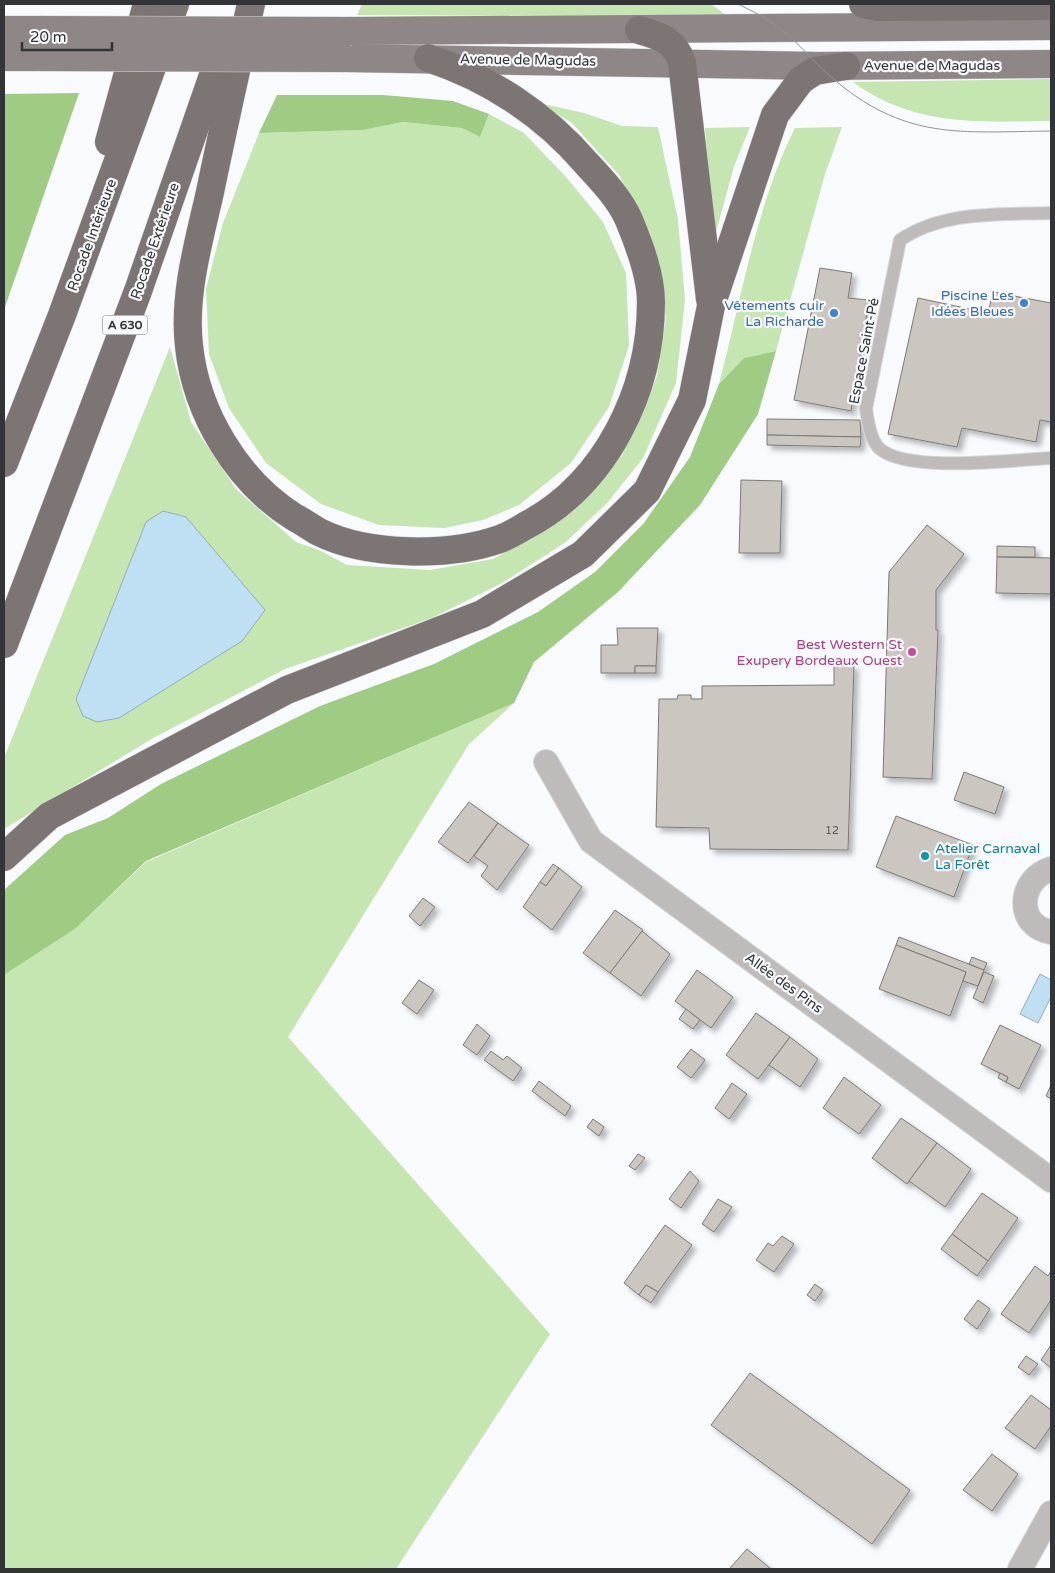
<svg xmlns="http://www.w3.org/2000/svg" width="1055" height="1573" viewBox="0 0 1055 1573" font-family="'Varela Round',sans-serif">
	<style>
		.green { fill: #c5e5b1 }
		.forest { fill: #9fcb82 }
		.water { fill: #bfe0f3; stroke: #95acbb }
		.building { fill: #cbc6bf; stroke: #7e7974; filter: url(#shadow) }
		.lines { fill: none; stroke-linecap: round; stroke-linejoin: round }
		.service-casing { stroke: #d5d6da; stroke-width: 14 }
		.minor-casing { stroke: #d5d6da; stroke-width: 26 }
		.primary-casing { stroke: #d5d6da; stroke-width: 29 }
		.motorway-casing { stroke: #d5d6da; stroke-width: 29 }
		.service { stroke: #c0bbbb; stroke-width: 12 }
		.minor { stroke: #c0bbbb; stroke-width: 24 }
		.primary { stroke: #8f8787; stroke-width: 28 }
		.motorway { stroke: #7d7474; stroke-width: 28 }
		.tram { stroke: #919396; stroke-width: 1 }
		.primary-bridge-casing { stroke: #d5d6da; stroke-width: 29; stroke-linecap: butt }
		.primary-bridge { stroke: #8f8787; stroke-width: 28 }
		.shop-dot { fill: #3f7fe0; stroke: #f8fafe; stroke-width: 2 }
		.hotel-dot { fill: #d1479c; stroke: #f8fafe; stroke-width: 2 }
		.culture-dot { fill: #0f9aa8; stroke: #f8fafe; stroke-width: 2 }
		.labels { text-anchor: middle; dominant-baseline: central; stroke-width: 4.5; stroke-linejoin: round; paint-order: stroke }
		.number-label { font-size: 11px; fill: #595859 }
		.shield { fill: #f8fafe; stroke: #6e6f73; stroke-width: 1 }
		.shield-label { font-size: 12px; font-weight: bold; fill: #333437 }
		.street-label { font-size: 14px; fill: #333437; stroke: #f8fafe }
		.shop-label { font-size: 14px; fill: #366cbe; stroke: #f8fafe; text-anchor: end }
		.hotel-label { font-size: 14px; fill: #b23c85; stroke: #f8fafe; text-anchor: end }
		.culture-label { font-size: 14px; fill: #0d838f; stroke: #f8fafe; text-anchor: start }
	</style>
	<defs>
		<filter id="shadow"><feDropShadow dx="4.5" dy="4.5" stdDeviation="2.5" flood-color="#0004"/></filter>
	</defs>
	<rect width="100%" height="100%" fill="#f8fafe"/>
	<g class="green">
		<polygon points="362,4 711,4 727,16 357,15"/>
		<path d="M 1051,79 L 1051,121 C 979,122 914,127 853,82 Z"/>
		<polygon points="539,103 584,113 622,126 658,127 678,220 685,299 676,383 643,458 608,502 566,542 502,583 432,618 285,669 153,738 4,829 4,758 170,347 191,422 236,489 296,542 321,551 347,565 430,570 493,559 553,526 622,455 657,376 666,317 651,235 619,175 572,123"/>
		<polygon points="489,114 524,133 566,177 603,222 626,273 629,345 609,407 571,463 519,505 483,520 444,528 379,525 321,504 266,463 229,408 209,354 206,289 223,223 259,133 363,130 403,122 462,128 480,137"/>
		<polygon points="750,127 734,166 713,243 705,128"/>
		<path d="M 842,127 L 825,174 L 776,351 L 744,358 L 719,384 C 741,301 756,205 795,128 Z"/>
		<polygon points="514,703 469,744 288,1037 550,1334 396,1569 4,1569 4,975 75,929 146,862"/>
	</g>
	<g class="forest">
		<polygon points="79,93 4,310 4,94"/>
		<polygon points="277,95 383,95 453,101 489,114 480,137 462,128 403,122 363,130 259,133"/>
		<polygon points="776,351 758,414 700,505 618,592 534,662 514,703 146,861 75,929 4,975 4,890 65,835 108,818 161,784 320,706 434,664 538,612 595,572 644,523 690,457 719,384 744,358"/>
	</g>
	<g class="water">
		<polygon points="163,511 186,517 265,610 242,641 119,718 97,722 83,716 76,699 146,522"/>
		<polygon points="1040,974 1051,980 1051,997 1038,1023 1020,1014"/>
	</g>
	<g class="building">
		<polygon points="820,268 852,273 848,298 869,300 851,411 794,400"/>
		<polygon points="993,292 1051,303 1051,422 1040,420 1036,442 962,428 957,447 888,434 918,298 988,313"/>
		<polygon points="767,419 860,420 861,437 767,435"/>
		<polygon points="767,435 861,437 860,447 767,445"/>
		<polygon points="741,480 782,481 780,553 739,553"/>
		<polygon points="927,525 964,554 936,590 936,630 938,630 932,779 883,777 889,572"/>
		<polygon points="997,546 1035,547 1035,557 997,557"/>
		<polygon points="997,557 1051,558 1051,594 996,593"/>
		<polygon points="617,628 658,628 656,666 635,666 635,673 601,673 601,645 618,645"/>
		<polygon points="834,665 854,665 848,850 710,849 709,828 656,827 659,699 677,699 678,695 691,695 691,699 702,699 702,686 834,685"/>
		<rect x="635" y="666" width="21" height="7"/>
		<polygon points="964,772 1004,787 995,814 954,800"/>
		<polygon points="469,802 498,823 468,863 438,842"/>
		<polygon points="896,816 973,845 954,897 876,867"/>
		<polygon points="498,823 529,845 497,890 481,876 488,866 474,856"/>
		<polygon points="553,864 559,868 546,886 540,882"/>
		<polygon points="559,868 582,887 552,930 523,907 540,882 546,886"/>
		<polygon points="423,898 435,907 420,926 409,916"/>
		<polygon points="615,910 643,930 610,973 583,953"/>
		<polygon points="642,931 670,954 641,996 610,973"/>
		<polygon points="899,937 984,970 978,986 963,981 966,972 896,945"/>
		<polygon points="896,945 966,972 950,1016 879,989"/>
		<polygon points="972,957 987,963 984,970 969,964"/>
		<polygon points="697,970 733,997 711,1028 675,1001"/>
		<polygon points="984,972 994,976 983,1003 973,998"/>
		<polygon points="419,980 434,990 417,1014 402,1003"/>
		<polygon points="686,1009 700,1020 693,1029 679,1019"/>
		<polygon points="756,1013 790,1037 758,1079 726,1055"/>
		<polygon points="477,1024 490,1036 477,1055 463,1045"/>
		<polygon points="1000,1025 1041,1045 1019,1089 1006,1082 1008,1077 981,1064"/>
		<polygon points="790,1037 818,1059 800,1087 769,1065"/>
		<polygon points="691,1049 705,1060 691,1078 677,1067"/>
		<polygon points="491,1051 503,1060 507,1056 522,1068 513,1081 484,1060"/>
		<polygon points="1000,1073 1008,1077 1006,1082 998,1078"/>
		<polygon points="844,1077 881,1105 859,1134 823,1108"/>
		<polygon points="539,1081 571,1106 565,1116 532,1091"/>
		<polygon points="732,1083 747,1094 729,1119 715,1108"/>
		<polygon points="1051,1085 1051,1099 1046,1096"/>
		<polygon points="901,1118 937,1143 907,1184 872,1158"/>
		<polygon points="593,1119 604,1127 599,1136 587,1127"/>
		<polygon points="937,1143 971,1169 945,1207 909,1181"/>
		<polygon points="638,1154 645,1158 635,1170 629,1166"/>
		<polygon points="690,1171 699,1181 681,1208 669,1199"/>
		<polygon points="982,1193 1018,1218 988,1261 952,1234"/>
		<polygon points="718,1199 732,1207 714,1232 702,1224"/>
		<polygon points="665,1225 692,1245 658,1292 646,1285 639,1295 624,1283"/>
		<polygon points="952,1234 988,1261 977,1276 941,1249"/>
		<polygon points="782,1236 794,1244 774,1272 756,1260 768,1243 773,1246"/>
		<polygon points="1035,1266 1048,1276 1051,1271 1051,1300 1029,1333 1001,1314"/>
		<polygon points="815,1284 823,1290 815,1301 807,1295"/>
		<polygon points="646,1285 658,1292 651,1303 639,1295"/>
		<polygon points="978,1300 990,1309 977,1329 964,1319"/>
		<polygon points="1051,1345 1051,1368 1041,1360"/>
		<polygon points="1026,1356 1038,1364 1029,1375 1018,1367"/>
		<polygon points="750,1373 910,1490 872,1544 711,1425"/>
		<polygon points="1031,1395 1051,1410 1051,1426 1035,1449 1005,1428"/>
		<polygon points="992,1454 1018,1474 992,1511 963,1490"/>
		<polygon points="747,1549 771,1569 732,1569 730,1568"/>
	</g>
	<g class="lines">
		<defs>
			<path id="service" d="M 1051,213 C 1000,215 945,210 900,240 L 866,409 C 868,421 870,440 880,449 C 908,473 1013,460 1051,458"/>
			<g id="minor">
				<polyline points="546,762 591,841 1051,1180"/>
				<path d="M 1051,869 C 1018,879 1015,926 1051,932"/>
				<polyline points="1020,1569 1051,1513"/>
			</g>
			<g id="primary">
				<polyline points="4,30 41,30"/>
				<polyline points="352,31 1051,26"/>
				<polyline points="4,57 33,57"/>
				<polyline points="344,58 819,66 1051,64"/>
			</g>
			<g id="motorway">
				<path d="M 251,4 C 237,66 223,129 210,192 C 199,241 183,295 189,346 C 196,413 237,481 294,517 C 302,521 310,527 319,532 C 367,556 449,557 500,539 C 508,536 517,531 525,526 C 606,484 651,391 651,302 C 651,275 639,244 629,220 C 620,199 601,179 586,163 C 544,114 489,78 428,58"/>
				<polyline points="863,4 878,7 1051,6"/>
				<path d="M 639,30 C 660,36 675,40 682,63 L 710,299"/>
				<polyline points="109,142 147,4"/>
				<polyline points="4,463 62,315 175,4"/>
				<polyline points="4,644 138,291 227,35"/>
				<polyline points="4,857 49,816 287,690 482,614 583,554 647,491 692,400 711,306 775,115 801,80 815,71 846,66"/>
			</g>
		</defs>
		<use href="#service" class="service-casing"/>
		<use href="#minor" class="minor-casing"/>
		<use href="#primary" class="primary-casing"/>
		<use href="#motorway" class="motorway-casing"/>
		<use href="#service" class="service"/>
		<use href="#minor" class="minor"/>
		<use href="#primary" class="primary"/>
		<use href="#motorway" class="motorway"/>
		<path class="tram" d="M 738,4 C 748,9 759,14 768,20 C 791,34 810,58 830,76 C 904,141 960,132 1051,131"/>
		<defs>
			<g id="primary-bridge">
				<polyline points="41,30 352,31"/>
				<polyline points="33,57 344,58"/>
			</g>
		</defs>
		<use href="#primary-bridge" class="primary-bridge-casing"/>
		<use href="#primary-bridge" class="primary-bridge"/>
	</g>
	<g class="shop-dot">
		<circle cx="1024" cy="303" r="5"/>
		<circle cx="834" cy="313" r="5"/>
	</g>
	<circle class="hotel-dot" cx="912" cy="652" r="5"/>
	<circle class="culture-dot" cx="925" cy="856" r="5"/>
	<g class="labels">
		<g class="number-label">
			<text x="832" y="830">12</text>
		</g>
		<rect class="shield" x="102.5" y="315.5" width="45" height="19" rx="4"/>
		<g class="shield-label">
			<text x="125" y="325">A 630</text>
		</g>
		<g class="street-label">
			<text transform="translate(528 60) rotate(1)">Avenue de Magudas</text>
			<text x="932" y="65">Avenue de Magudas</text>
			<text transform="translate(92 235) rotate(-70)">Rocade Intérieure</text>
			<text transform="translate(155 241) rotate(-71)">Rocade Extérieure</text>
			<text transform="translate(864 351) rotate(-79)">Espace Saint-Pé</text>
			<text transform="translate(784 983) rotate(36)">Allée des Pins</text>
		</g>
		<g class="shop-label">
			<text x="1014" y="295">Piscine Les<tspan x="1014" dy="16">Idées Bleues</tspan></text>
			<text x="824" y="305">Vêtements cuir<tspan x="824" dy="16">La Richarde</tspan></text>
		</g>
		<g class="hotel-label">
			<text x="902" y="644">Best Western St<tspan x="902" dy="16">Exupery Bordeaux Ouest</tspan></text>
		</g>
		<g class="culture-label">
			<text x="935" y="848">Atelier Carnaval<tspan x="935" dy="16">La Forêt</tspan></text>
		</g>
	</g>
	<rect width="1055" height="1573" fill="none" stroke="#333437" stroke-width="10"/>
	<path d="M22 42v8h90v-8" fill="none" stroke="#333437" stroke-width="2.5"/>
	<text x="30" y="42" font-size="15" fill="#333437" stroke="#f8fafe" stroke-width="4" paint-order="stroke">20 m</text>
</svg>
